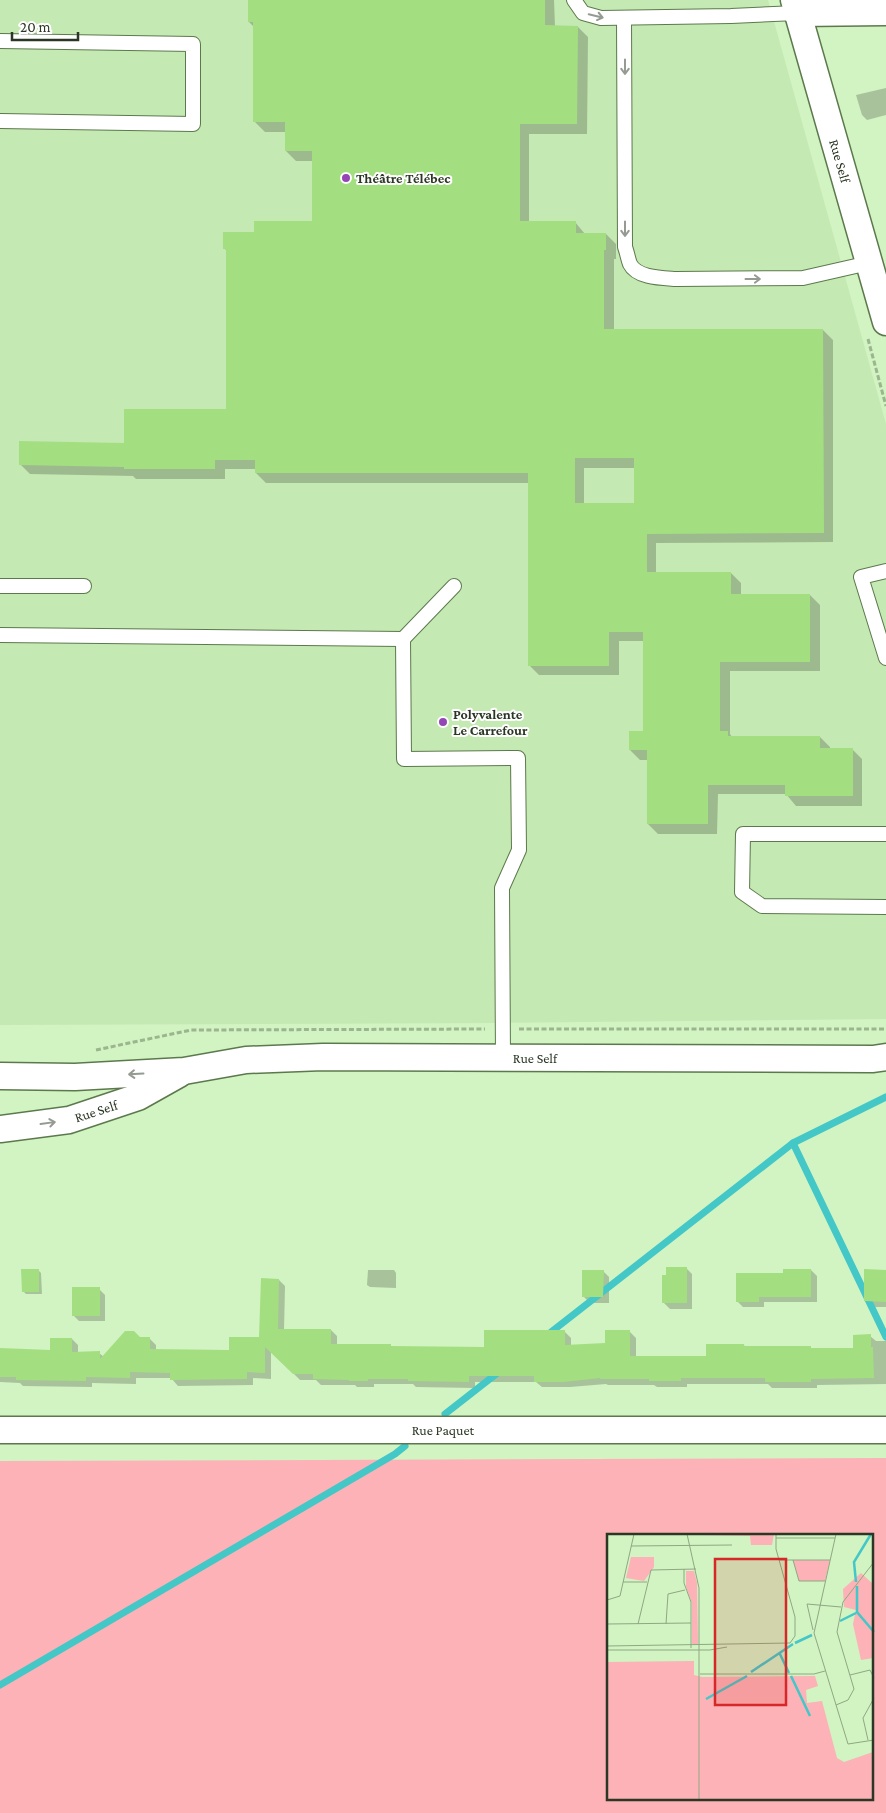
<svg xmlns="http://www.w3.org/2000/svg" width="886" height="1813" viewBox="0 0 886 1813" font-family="'Crimson Pro',serif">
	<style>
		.built { fill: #c5e9b2 }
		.green { fill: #fcb2b6; fill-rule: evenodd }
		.shadow { fill: #0003; fill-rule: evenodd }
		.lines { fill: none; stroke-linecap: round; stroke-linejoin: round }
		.stream { stroke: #43c7c7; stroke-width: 7 }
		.building { fill: #a3df80; fill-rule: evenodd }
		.lane-casing { stroke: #5c794d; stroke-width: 16 }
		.street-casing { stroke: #5c794d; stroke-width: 29 }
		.path { stroke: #9bb58e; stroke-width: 3; stroke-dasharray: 5 2.5; stroke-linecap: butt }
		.lane { stroke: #fff; stroke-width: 14 }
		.street { stroke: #fff; stroke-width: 26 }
		.oneway { stroke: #959b92 }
		.poi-dot { fill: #9545b5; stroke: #fff; stroke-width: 2 }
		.labels { text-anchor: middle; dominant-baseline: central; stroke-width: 4; stroke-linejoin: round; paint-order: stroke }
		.street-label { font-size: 14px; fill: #2b3724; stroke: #fff }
		.poi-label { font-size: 14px; font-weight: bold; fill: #2b3724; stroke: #fff; text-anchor: start }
		.inset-river { fill: none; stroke: #43c7c7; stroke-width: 2.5 }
		.inset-road { fill: none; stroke: #8fa883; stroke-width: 1 }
		.view { fill: #d62828; fill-opacity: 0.15; stroke: #d62828; stroke-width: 2.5 }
		.inset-edge { fill: none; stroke: #2b3724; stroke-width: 2.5 }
	</style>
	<rect width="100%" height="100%" fill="#d2f3c2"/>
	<polygon class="built" points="0,0 768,0 886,424 886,1019 490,1023 0,1025"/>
	<path class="green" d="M 886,1458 L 886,1813 L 0,1813 L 0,1461 ZM 608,1536 L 872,1536 L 872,1799 L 608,1799 Z"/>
	<g class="shadow">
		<path d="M 249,0 L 554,0 L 555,27 L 578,27 L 588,37 L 587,134 L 529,134 L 529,222 L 575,222 L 585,234 L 606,234 L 616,244 L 616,259 L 614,259 L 614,331 L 823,330 L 833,340 L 833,542 L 656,543 L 656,573 L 731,573 L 741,583 L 741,595 L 810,595 L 820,605 L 820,671 L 730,671 L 730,734 L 732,737 L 820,737 L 830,747 L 830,749 L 852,749 L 862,759 L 862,806 L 796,806 L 786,794 L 718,794 L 717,834 L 658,834 L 648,824 L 648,760 L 640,760 L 630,750 L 644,732 L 644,641 L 619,641 L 619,675 L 539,675 L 529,665 L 529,483 L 266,483 L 256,473 L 256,469 L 225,469 L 225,479 L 136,479 L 133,476 L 30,474 L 20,464 L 126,444 L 227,410 L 227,251 L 224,248 L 255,234 L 313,222 L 313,161 L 296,161 L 286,151 L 286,132 L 265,132 L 255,122 L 255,28 L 249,22 ZM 584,468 L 635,468 L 635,505 L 584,505 Z"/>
		<polygon points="886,88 886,115 867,120 862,115 856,95"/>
		<polygon points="686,1268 692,1274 692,1309 670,1309 664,1303"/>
		<polygon points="38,1270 41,1273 42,1294 26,1294 23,1291"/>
		<polygon points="368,1270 394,1270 396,1273 396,1288 370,1287 367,1285"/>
		<polygon points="811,1270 817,1276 817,1302 764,1302 764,1307 743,1307 737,1301 785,1274"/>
		<polygon points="603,1271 609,1277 609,1303 590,1303 584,1297"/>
		<polygon points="886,1272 886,1307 871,1307 865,1301"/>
		<polygon points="279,1280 285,1286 284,1330 331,1330 337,1336 337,1345 390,1345 393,1348 486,1349 564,1331 571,1338 571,1346 606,1344 630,1332 636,1338 636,1357 707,1357 744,1345 745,1347 812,1349 855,1349 870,1336 876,1341 886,1341 886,1384 817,1385 817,1388 772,1388 768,1384 687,1384 687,1387 657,1387 654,1385 608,1385 606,1384 570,1387 542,1387 536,1382 475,1382 475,1388 416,1387 413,1384 374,1384 374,1387 357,1387 355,1385 321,1385 316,1380 300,1380 271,1351 271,1379 253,1378 253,1385 178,1386 171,1378 136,1378 136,1384 92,1383 92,1387 23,1386 20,1383 0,1382 0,1349 51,1351 72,1339 78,1345 78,1353 99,1353 104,1357 140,1338 149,1338 156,1345 156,1350 230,1351 260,1338"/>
		<polygon points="99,1289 105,1295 105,1321 79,1321 73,1315"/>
	</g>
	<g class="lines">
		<g class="stream">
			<polyline points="793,1143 886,1337"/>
			<polyline points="546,1336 793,1143 886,1097"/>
			<polyline points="445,1414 500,1371"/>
			<polyline points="0,1685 395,1454 405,1446"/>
		</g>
	</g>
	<g class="building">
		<path d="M 248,0 L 545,0 L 545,25 L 578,26 L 577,124 L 520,124 L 520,221 L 576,221 L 576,233 L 606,233 L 606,250 L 604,250 L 604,329 L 823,329 L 824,533 L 647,534 L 647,572 L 731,572 L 731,594 L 810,594 L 810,662 L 720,662 L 720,731 L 728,731 L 728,736 L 820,736 L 820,748 L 853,748 L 853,796 L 785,796 L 785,785 L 708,785 L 708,824 L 647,824 L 647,750 L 629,750 L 629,731 L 643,731 L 643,632 L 609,632 L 609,666 L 528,666 L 528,473 L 255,473 L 255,460 L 215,460 L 215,469 L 124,469 L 124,467 L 19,465 L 19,441 L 124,443 L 124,409 L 226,409 L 226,249 L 223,249 L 223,232 L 254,232 L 254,221 L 312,221 L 312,151 L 285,151 L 285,122 L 253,122 L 253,22 L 248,22 ZM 575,458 L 634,458 L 634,503 L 575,503 Z"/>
		<polygon points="666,1267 687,1267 687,1303 662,1303 662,1275 666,1275"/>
		<polygon points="21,1269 39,1269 39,1292 22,1292"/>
		<polygon points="783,1269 811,1269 811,1297 759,1297 759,1302 736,1302 736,1273 783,1273"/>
		<polygon points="864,1269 886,1270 886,1302 864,1301"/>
		<polygon points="582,1270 604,1270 603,1297 582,1297"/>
		<polygon points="261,1278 279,1279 278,1329 331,1329 331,1344 391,1344 391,1346 484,1347 484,1330 565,1330 565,1345 605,1343 605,1330 630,1330 630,1356 706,1356 706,1344 744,1344 744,1346 811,1346 811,1348 853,1348 853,1335 871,1334 871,1347 873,1347 874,1378 811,1379 811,1382 765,1382 765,1378 681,1378 681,1381 649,1381 649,1379 600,1379 600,1378 563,1382 534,1382 534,1376 469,1376 469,1382 408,1381 408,1379 368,1379 368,1381 349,1381 349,1380 313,1379 313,1374 293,1374 265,1347 265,1373 247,1372 247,1379 170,1380 170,1373 130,1372 130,1378 86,1377 86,1381 16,1380 16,1377 0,1377 0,1348 50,1350 50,1338 72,1338 72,1352 100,1351 100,1359 125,1331 134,1331 140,1337 150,1337 150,1349 229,1350 229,1337 259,1337"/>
		<rect x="72" y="1287" width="28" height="29"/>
	</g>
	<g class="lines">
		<defs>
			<g id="lane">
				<polyline points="574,0 583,13 601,18 731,16 797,13"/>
				<path d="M 624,18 L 625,247 C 627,252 628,259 630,264 C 637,278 662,278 676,279 L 803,278 L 869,263"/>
				<polyline points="0,41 193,44 193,124 0,121"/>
				<polyline points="886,571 861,577 886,658"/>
				<polyline points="0,586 84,586"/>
				<polyline points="0,635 403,639 454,586"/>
				<polyline points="403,639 404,759 518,758 519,850 502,888 503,1058"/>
				<polyline points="886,834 743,834 742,892 762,906 886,907"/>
			</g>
			<g id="street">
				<polyline points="794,0 886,322"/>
				<polyline points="797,13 886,12"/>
				<polyline points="0,1076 75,1077 184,1071 246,1060 323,1057 873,1059 886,1057"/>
				<polyline points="0,1129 69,1120 138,1097 179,1074"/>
				<polyline points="0,1430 886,1430"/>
			</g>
		</defs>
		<use href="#lane" class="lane-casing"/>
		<use href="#street" class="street-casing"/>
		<g class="path">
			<polyline points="868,339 886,406"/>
			<polyline points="519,1029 886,1029"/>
			<polyline points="96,1050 191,1030 485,1029"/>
		</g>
		<use href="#lane" class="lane"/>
		<use href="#street" class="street"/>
	</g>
	<defs><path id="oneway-shaft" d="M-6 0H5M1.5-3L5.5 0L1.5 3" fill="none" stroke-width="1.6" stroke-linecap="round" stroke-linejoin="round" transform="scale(1.25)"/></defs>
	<g class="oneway">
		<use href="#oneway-shaft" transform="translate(596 16) rotate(13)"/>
		<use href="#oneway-shaft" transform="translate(625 67) rotate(90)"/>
		<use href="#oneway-shaft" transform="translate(625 229) rotate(90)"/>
		<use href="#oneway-shaft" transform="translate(753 279)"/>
		<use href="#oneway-shaft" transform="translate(136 1074) rotate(177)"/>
		<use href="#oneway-shaft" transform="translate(48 1123) rotate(-8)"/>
	</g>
	<g class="poi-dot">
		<circle cx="346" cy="178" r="5"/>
		<circle cx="443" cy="722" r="5"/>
	</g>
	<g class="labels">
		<g class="street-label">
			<text transform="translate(840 161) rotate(74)">Rue Self</text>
			<text x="535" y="1058">Rue Self</text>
			<text transform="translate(96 1111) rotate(-18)">Rue Self</text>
			<text x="443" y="1430">Rue Paquet</text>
		</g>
		<g class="poi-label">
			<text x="356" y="178">Théâtre Télébec</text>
			<text x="453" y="714">Polyvalente<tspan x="453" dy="16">Le Carrefour</tspan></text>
		</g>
	</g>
	<g transform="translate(607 1534)">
		<rect width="266" height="266" fill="#d2f3c2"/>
		<path d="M 167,0 L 165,11 L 144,11 L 143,2 L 93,1 ZM 24,23 L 47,23 L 47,33 L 37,47 L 19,44 ZM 186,26 L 223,26 L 218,47 L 192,47 ZM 79,37 L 87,37 L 90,49 L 91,110 L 85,110 L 85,69 L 79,53 ZM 254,39 L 266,50 L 266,124 L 254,126 L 246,90 L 249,76 L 237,73 L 236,55 ZM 87,127 L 87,141 L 95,143 L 208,142 L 211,152 L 199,156 L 200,169 L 215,167 L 230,224 L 237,228 L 266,218 L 266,266 L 0,266 L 0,128 Z" fill="#fcb2b6"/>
		<path class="inset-river" d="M 249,48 L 247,28 L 264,0M 250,52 L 250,78 L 267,98M 233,87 L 249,79M 188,109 L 205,101M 172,118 L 182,139M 144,138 L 186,110M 184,142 L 203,182M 99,165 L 140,142"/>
		<path class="inset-road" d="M 80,0 L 92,54 L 92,266M 229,0 L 207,99 L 241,210 L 267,206M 169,4 L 228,4M 24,12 L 125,11M 172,26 L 223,26M 186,26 L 192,47 L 218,47M 77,35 L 77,49 L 84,68 L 84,114M 16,48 L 40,48M 0,66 L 13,62 L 27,0M 0,90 L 84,89M 31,90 L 44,36 L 89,35M 59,90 L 61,60 L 78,56M 206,96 L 200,70 L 234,73M 0,112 L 183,109 L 188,102 L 188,83 L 169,15 L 169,0M 0,116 L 103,116 L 120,113M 93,140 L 207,140 L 218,137M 243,141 L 263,136 L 267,144M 229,171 L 241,166 L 247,155 L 230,98 L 236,68 L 267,28M 261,206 L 256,184 L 267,164"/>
		<path class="view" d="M 108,25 L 179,25 L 179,171 L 108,171 Z"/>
		<rect width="266" height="266" class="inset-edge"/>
	</g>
	<path d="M12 32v8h66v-8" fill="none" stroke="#2b3724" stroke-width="2.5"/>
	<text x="20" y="32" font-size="15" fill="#2b3724" stroke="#ffffff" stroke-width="4" paint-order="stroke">20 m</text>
</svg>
